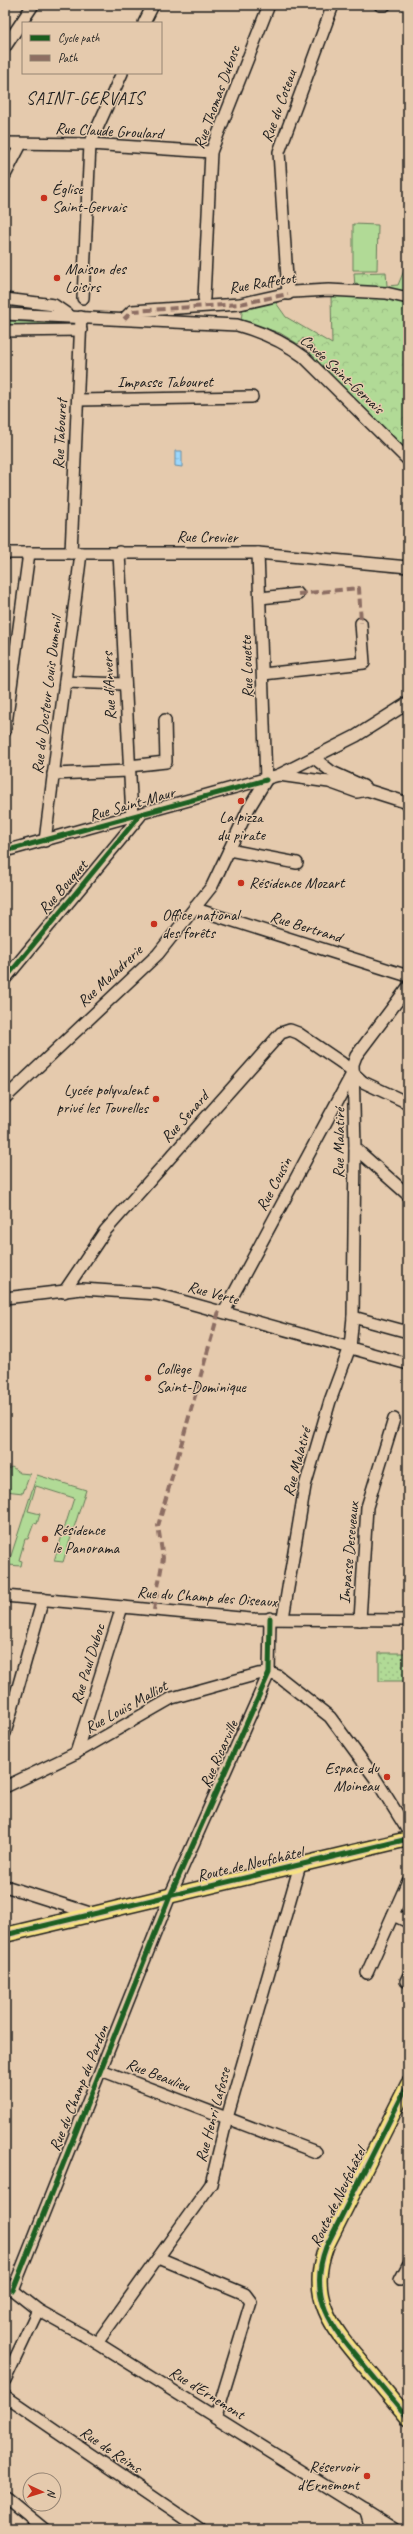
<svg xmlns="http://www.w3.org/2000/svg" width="413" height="2534" viewBox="0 0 413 2534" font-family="Caveat,sans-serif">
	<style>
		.grass { fill: #b1da96; stroke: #667b59 }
		.forest { fill: url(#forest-crowns); stroke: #667b59 }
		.garden { fill: url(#garden-dots); stroke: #667b59 }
		.water { fill: url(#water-ripples); stroke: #688ca2 }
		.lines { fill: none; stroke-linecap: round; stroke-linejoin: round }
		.minor-casing { stroke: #1c1c1c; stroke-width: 14 }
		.major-casing { stroke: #1c1c1c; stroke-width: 17 }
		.minor { stroke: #e5caad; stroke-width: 11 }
		.major { stroke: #f7e281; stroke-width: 14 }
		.quiet { stroke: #8d6e63; stroke-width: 4; stroke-dasharray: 8 4; stroke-linecap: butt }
		.cycleway-casing { stroke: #e5caad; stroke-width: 8 }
		.cycleway { stroke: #1b5e20; stroke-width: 5 }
		.poi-dot { fill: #c8321e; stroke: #e5caad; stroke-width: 1.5 }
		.labels { text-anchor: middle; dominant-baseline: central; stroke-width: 3; stroke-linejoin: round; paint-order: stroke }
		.street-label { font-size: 16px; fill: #1c1c1c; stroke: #e5caad }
		.poi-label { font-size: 16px; fill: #1c1c1c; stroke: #e5caad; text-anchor: start }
		.neighbourhood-label { font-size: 17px; letter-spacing: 1px; fill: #1c1c1c; stroke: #e5caad }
	</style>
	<defs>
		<pattern id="forest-crowns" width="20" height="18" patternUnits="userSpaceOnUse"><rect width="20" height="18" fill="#b1da96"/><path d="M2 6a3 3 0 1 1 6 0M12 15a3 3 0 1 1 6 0" fill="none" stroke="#98ba81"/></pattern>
		<pattern id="garden-dots" width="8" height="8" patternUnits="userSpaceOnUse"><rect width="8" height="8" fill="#b1da96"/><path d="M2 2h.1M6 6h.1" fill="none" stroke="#98ba81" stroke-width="1.8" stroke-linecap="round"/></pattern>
		<pattern id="water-ripples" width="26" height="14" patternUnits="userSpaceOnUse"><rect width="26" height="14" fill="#9bd7fc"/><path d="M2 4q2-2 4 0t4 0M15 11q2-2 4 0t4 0" fill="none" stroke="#85b8d7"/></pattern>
	</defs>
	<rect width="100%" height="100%" fill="#e5caad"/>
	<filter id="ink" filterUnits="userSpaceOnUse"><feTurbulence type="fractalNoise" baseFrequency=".025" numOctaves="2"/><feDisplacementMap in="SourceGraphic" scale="8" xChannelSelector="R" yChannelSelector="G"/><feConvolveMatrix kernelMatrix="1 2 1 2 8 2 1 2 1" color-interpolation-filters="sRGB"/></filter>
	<g filter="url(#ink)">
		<g class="grass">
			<polygon points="353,224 378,225 377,270 353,270"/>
			<polygon points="5,321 68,324 70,325 5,327"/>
			<polygon points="12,1467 20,1473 30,1474 23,1493 5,1491 5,1470"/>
			<polygon points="37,1475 86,1490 63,1562 54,1561 74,1498 36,1486 28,1511 40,1514 37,1524 34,1523 28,1539 25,1539 19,1560 22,1561 21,1566 8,1565"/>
		</g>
		<polygon class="forest" points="408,261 408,454 317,361 310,353 314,347 303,338 298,344 280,333 241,321 243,305 274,300 286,317 332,344 331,296 355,288 354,273 386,272 387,286 398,285"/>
		<rect class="garden" x="379" y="1653" width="29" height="28"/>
		<polygon class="water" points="175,451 182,451 182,467 175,466"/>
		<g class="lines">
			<defs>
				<g id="minor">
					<polyline points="380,5 385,5"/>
					<polyline points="144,23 153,5"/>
					<polyline points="5,47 33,5"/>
					<polyline points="5,143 90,144 211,152"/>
					<polyline points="5,175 21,144"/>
					<polyline points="288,294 279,152 333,5"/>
					<polyline points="83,298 90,144 122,73"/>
					<polyline points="204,298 211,152 269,5"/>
					<polyline points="5,299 54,305 70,316"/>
					<path d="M 5,314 L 237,325 C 262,332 283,341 304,357 L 408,460"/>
					<polyline points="124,319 132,311 240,304 293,292 329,290 386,293 408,298"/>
					<polyline points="5,331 81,330"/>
					<polyline points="78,400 252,397"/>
					<polyline points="119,552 132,818"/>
					<polyline points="5,553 258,553 408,567"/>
					<polyline points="71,553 81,317"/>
					<polyline points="258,553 266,780"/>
					<polyline points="260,598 298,594"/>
					<polyline points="263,674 364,663 361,623"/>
					<polyline points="65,682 125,684"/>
					<polyline points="5,731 29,553"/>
					<polyline points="314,758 332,772 363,786 367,790"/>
					<polyline points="129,766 166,762 165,720"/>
					<polyline points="53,774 129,771"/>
					<polyline points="279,775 329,782 357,792 367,790 408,803"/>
					<polyline points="45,841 81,553"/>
					<polyline points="229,850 297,863"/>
					<polyline points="5,851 279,775 356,736 408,703"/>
					<polyline points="195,907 202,911 408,976"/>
					<polyline points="5,979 140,816"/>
					<polyline points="5,1098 158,954 212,886 249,808 266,780"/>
					<polyline points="355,1148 408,1195"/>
					<polyline points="64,1292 105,1231 281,1033 290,1030 298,1033 342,1063 363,1082 408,1103"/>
					<polyline points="5,1298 82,1289 157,1294 408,1364"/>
					<polyline points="224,1312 353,1072"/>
					<polyline points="353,1317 408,1332"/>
					<polyline points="5,1596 251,1619 408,1620"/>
					<polyline points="283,1618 305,1486 330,1401 350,1347 353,1317 355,1148 353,1064 356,1056 408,987"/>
					<polyline points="360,1620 367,1507 394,1419"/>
					<polyline points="5,1733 43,1599"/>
					<polyline points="76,1753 122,1607"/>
					<polyline points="5,1787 76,1753 172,1698 258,1674 269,1673 278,1676 330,1717 375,1778 408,1831"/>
					<polyline points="5,1886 93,1914"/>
					<polyline points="393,1915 408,1922"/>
					<polyline points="367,1973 408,1881"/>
					<polyline points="406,1981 408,1977"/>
					<polyline points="101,2070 316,2152"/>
					<polyline points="159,2258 245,2294 251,2302 216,2417"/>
					<polyline points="400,2280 408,2265"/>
					<polyline points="5,2284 38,2310 97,2343 394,2529"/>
					<polyline points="13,2290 170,1896 269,1673 270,1618"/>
					<polyline points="97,2343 211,2184 227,2118 300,1865"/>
					<polyline points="5,2380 38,2310"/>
					<polyline points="5,2396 200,2529"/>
					<polyline points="5,2497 44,2529"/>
					<polyline points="366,2511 371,2529"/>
				</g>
				<g id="major">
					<polyline points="5,1935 408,1839"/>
					<path d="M 408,2084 L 326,2247 C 307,2298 332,2327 363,2364 C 378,2382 393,2400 408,2418"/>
				</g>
			</defs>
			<use href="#minor" class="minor-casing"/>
			<use href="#major" class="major-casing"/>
			<use href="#minor" class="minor"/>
			<use href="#major" class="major"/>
			<g class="quiet">
				<polyline points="124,319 132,311 240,304 288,294"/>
				<polyline points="298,594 359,588 361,623"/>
				<polyline points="154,1610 163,1558 158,1526 219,1311"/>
			</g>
			<defs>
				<g id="cycleway">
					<polyline points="5,851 266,780"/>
					<polyline points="5,979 140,815"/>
					<polyline points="5,1935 408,1839"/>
					<path d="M 408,2084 L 326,2247 C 307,2298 332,2327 363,2364 C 378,2382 393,2400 408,2418"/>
					<polyline points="13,2290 170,1896 269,1673 270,1618"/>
				</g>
			</defs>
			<use href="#cycleway" class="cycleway-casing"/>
			<use href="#cycleway" class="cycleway"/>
		</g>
	</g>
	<g class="poi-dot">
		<circle cx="44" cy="198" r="4"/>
		<circle cx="57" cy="278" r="4"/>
		<circle cx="241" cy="801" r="4"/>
		<circle cx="241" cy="883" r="4"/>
		<circle cx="154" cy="924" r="4"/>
		<circle cx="156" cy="1099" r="4"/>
		<circle cx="148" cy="1378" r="4"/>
		<circle cx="45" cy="1539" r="4"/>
		<circle cx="387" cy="1777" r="4"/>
		<circle cx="367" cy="2476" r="4"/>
	</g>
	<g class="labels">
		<g class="street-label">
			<text transform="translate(217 97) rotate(-70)">Rue Thomas Dubosc</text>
			<text transform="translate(279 106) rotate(-70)">Rue du Coteau</text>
			<text transform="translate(109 131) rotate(3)">Rue Claude Groulard</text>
			<text transform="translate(262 283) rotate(-9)">Rue Raffetot</text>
			<text transform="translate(342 374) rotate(43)">Cavée Saint-Gervais</text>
			<text x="165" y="382">Impasse Tabouret</text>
			<text transform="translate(60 434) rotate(-87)">Rue Tabouret</text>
			<text transform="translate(207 537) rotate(1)">Rue Crevier</text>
			<text transform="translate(247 667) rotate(-92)">Rue Louette</text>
			<text transform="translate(109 686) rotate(-93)">Rue d'Anvers</text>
			<text transform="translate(47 695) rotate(-83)">Rue du Docteur Louis Dumenil</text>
			<text transform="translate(132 804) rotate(-16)">Rue Saint-Maur</text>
			<text transform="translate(63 887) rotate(-49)">Rue Bouquet</text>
			<text transform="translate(306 927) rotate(17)">Rue Bertrand</text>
			<text transform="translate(110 976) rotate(-43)">Rue Maladrerie</text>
			<text transform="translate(185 1117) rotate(-48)">Rue Senard</text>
			<text transform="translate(339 1143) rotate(-89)">Rue Malatiré</text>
			<text transform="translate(274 1184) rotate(-62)">Rue Cousin</text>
			<text transform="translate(213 1293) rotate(15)">Rue Verte</text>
			<text transform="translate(297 1462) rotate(-75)">Rue Malatiré</text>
			<text transform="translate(349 1553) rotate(-85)">Impasse Deseveaux</text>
			<text transform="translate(207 1597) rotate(4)">Rue du Champ des Oiseaux</text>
			<text transform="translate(88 1664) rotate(-73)">Rue Paul Duboc</text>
			<text transform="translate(126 1707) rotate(-29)">Rue Louis Malliot</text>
			<text transform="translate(219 1754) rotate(-66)">Rue Ricarville</text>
			<text transform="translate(250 1864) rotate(-13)">Route de Neufchâtel</text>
			<text transform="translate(158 2075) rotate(21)">Rue Beaulieu</text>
			<text transform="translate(79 2088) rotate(-68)">Rue du Champ du Pardon</text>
			<text transform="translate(213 2115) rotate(-75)">Rue Henri Lafosse</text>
			<text transform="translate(338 2197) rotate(-64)">Route de Neufchâtel</text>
			<text transform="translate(207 2393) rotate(32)">Rue d'Ernemont</text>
			<text transform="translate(111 2450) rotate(34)">Rue de Reims</text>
		</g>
		<g class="poi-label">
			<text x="52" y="189">Église<tspan x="52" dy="18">Saint-Gervais</tspan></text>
			<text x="65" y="269">Maison des<tspan x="65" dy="18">Loisirs</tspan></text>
			<text x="241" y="817" text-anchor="middle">La pizza<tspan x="241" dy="18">du pirate</tspan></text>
			<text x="249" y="883">Résidence Mozart</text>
			<text x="162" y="915">Office national<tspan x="162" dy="18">des forêts</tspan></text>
			<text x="148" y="1090" text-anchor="end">Lycée polyvalent<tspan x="148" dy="18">privé les Tourelles</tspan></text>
			<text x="156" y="1369">Collège<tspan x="156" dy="18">Saint-Dominique</tspan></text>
			<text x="53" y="1530">Résidence<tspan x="53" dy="18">le Panorama</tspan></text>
			<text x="379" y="1768" text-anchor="end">Espace du<tspan x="379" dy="18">Moineau</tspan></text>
			<text x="359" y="2467" text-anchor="end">Réservoir<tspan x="359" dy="18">d'Ernemont</tspan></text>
		</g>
		<g class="neighbourhood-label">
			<text x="85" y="98">SAINT-GERVAIS</text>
		</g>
	</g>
	<rect width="413" height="2534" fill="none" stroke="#e5caad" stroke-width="20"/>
	<rect x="10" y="10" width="393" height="2514" fill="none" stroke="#1c1c1c" stroke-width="1.5" filter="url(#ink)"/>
	<rect x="22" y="22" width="140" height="52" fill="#e5caad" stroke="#958473"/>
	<rect x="30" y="35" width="20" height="6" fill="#1b5e20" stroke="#958473"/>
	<text x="58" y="42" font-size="12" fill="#1c1c1c">Cycle path</text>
	<rect x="30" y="55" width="20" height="6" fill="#8d6e63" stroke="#958473"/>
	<text x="58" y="62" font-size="12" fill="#1c1c1c">Path</text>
	<g transform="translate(42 2492) rotate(94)"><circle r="19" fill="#e5caad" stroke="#958473"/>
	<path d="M0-3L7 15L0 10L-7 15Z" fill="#c8321e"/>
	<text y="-6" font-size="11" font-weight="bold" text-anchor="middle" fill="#1c1c1c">N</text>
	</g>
</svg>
